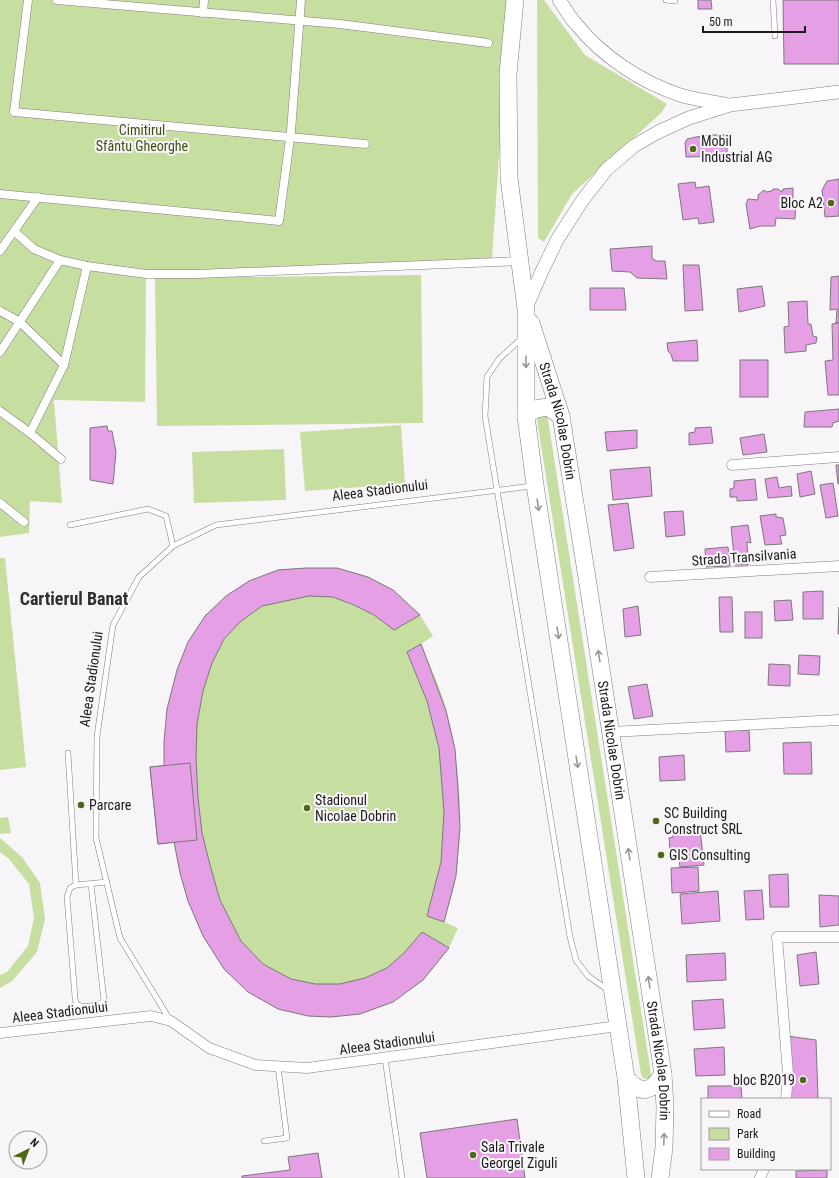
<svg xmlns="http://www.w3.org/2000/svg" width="839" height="1178" viewBox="0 0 839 1178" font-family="'Roboto Condensed',sans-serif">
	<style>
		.green { fill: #c6dea0 }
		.building { fill: #e59fe4; stroke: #7b797b }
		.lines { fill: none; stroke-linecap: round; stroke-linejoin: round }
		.service-casing { stroke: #807d80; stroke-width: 6 }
		.pedestrian-casing { stroke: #807d80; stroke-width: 9 }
		.minor-casing { stroke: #807d80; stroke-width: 11 }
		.tertiary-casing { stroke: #807d80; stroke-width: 14 }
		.primary-casing { stroke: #807d80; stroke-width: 18 }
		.service { stroke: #fff; stroke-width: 5 }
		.pedestrian { stroke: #fff; stroke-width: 8 }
		.minor { stroke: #fff; stroke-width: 10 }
		.tertiary { stroke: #fff; stroke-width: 13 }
		.primary { stroke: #fff; stroke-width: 17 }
		.oneway { stroke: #999899 }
		.poi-dot { fill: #4f6716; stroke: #f8f5f8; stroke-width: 1.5 }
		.labels { text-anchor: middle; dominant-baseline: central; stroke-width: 4; stroke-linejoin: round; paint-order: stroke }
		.park-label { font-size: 14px; fill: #3e5110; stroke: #f8f5f8 }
		.poi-label { font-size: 14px; fill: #1c1b1c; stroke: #f8f5f8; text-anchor: start }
		.street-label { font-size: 14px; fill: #1c1b1c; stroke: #f8f5f8 }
		.district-label { font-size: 18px; font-weight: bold; fill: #302e30; stroke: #f8f5f8 }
	</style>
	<rect width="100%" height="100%" fill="#f8f5f8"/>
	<g class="green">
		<polygon points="0,0 510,0 492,258 146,277 145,402 54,400 62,503 30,501 29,533 0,537"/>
		<polygon points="537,0 544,0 585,55 667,104 661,113 572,194 544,242 538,238"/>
		<polygon points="421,275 423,423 157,426 155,278"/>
		<polygon points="542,415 547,417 548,420 651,1074 650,1078 646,1079 642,1078 641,1074 537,420 538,417"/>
		<polygon points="401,425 405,484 305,491 300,432"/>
		<polygon points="284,449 286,500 194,503 192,452"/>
		<polygon points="0,558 5,558 26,767 0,770"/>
		<path d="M 306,568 L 337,568 L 368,577 L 393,590 L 420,615 L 433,636 L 421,644 C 430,666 441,689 447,712 C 460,764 464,822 456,875 C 454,891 448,907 444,922 L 458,928 L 449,948 L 423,980 L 393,1002 L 360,1014 L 331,1017 L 308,1016 L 278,1009 L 248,992 L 224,969 L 203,936 L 188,901 L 180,873 L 174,842 L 158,844 L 150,767 L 164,765 L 167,709 L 177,670 L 188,642 L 205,616 L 226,596 L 278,570 Z"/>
		<polygon points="8,817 11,833 0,834 0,818"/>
		<polygon points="0,838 22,857 40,883 45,919 37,952 12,981 0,988 0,975 7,972 28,946 34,918 29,884 9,859 0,852"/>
	</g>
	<g class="building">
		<polygon points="698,0 711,0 712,9 698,9"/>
		<polygon points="783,0 839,0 839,64 784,64"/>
		<polygon points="712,135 727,135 727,156 686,157 685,143 687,139 696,137"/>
		<polygon points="839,179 839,216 825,217 822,190 827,181"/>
		<polygon points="695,182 696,188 709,186 714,222 699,224 698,218 683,220 678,184"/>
		<polygon points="793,188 793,200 796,200 795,219 776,218 775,226 760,226 750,229 746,204 748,199 758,200 758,195 764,190 766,192 772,191 773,189 778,189 782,192 783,189"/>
		<polygon points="652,246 652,258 656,261 665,261 667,279 637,278 630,272 612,271 610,249"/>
		<polygon points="683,265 699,265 703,310 685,311"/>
		<polygon points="839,276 839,322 836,323 837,309 830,310 831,277"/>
		<polygon points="762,286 765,306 739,312 737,289"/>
		<polygon points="590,288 624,288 626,310 590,310"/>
		<polygon points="807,301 808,324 811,324 813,336 817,337 816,343 806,345 806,351 785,353 784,327 789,326 788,302"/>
		<polygon points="839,323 839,395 828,395 825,361 833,360 832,324"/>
		<polygon points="697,340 698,361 673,361 671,354 668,351 667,343"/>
		<rect x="740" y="360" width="28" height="37"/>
		<polygon points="839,409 839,421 833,423 832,427 804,427 805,412"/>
		<polygon points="107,426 108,431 112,431 116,452 113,484 90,480 90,428"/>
		<polygon points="711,427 713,443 689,445 689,433 695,432 695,428"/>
		<polygon points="637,430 637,448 607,451 605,432"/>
		<polygon points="764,434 767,452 743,455 740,438"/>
		<polygon points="836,465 839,465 839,484 838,484"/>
		<polygon points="650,467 652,496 613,500 610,470"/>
		<polygon points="811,471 815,494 800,497 797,474"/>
		<polygon points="777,477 779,488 791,486 792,496 768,498 765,479"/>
		<polygon points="755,479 757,500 737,501 737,497 730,497 730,489 734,488 734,481"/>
		<polygon points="833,483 838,516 826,518 820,485"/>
		<polygon points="628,503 634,548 614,551 608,505"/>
		<polygon points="683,511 685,535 666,537 664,512"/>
		<polygon points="776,514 776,517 783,518 786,535 780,536 782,544 765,545 760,516"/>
		<polygon points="748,525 751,543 747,542 748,565 735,565 731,527"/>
		<polygon points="728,547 730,566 706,567 705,549"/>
		<polygon points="306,568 337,568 368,577 393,590 420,615 394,630 374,615 354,605 333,597 309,596 262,606 240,622 224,639 212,663 203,691 197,724 196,759 198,798 202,833 210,865 220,900 241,941 263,964 291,979 315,984 340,984 365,978 387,968 404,953 422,932 449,948 423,980 393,1002 360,1014 331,1017 308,1016 278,1009 248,992 224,969 203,936 188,901 180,873 174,842 158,844 150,767 164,766 164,742 167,709 177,670 188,642 205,616 226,596 249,581 278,570"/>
		<polygon points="823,591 823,619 803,619 803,592"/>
		<polygon points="719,597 732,597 733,632 720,632"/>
		<polygon points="791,600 793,620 775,621 774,601"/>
		<polygon points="638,606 641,635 625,637 623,609"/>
		<polygon points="839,607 839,634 838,634"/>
		<rect x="745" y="612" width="17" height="26"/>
		<polygon points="421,644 446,711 455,749 458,790 460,827 456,876 444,922 427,916 441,862 444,812 439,748 427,701 407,652"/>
		<polygon points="799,655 820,656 819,675 798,674"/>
		<polygon points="769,664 790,665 790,686 768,685"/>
		<polygon points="647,684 653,716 634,719 628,687"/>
		<polygon points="749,730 750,751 726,752 725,731"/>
		<polygon points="811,742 812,774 784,774 783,743"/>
		<polygon points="684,755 685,780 660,781 659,757"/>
		<polygon points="190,763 197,840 158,844 150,767"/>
		<polygon points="700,829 704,865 680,867 679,860 671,861 669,838 673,837 673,832"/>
		<polygon points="698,867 699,891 672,893 671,868"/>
		<polygon points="788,874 789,907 770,907 769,875"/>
		<polygon points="762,890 764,919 746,920 744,891"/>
		<polygon points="718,891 720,921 682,924 680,894"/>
		<polygon points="819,895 839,896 839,925 820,927"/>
		<polygon points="816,952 819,984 800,986 797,955"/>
		<polygon points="725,953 726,980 687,982 686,955"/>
		<polygon points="723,999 725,1028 694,1030 692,1001"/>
		<polygon points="787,1036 816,1040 818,1099 789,1099"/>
		<polygon points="724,1047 725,1075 696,1076 694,1049"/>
		<polygon points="708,1086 741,1086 742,1099 708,1099"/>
		<polygon points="517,1119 525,1178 427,1178 420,1133"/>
		<polygon points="318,1153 322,1178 242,1178 242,1176 290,1170 288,1157"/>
		<polygon points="827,1170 827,1178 796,1178 796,1171"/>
	</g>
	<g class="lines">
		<defs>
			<g id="service">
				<polyline points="666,0 675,1"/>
				<polyline points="773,0 775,36"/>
				<polyline points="522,338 499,359 487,377 485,416 570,937 576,960 588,976 608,990"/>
				<polyline points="70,525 148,509 166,516 173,546"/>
				<polyline points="68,753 76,885"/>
				<path d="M 91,884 L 104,1001 C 98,1006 82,1008 76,1004 L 75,997 L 67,897 L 70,888 L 76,885 L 107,882"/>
				<polyline points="170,1020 120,938 96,838 97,736 113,625 139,577 173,546 216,525 532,486"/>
				<polyline points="385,1058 402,1178"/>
				<polyline points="264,1141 287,1138 278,1067"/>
			</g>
			<g id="pedestrian">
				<polyline points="28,0 14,112 365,144"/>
				<polyline points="57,0 340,24 488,43"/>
				<polyline points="203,13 204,0"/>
				<polyline points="0,194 279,221 291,131 301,0"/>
				<polyline points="14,231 34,249 60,260 87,266 146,274 197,274 520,261"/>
				<polyline points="0,251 38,197"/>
				<polyline points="0,311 20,322 64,365"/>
				<polyline points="0,352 60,260"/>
				<polyline points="0,411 30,433 61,459"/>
				<polyline points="30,433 64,365 87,266"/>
				<polyline points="0,503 24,522"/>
			</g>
			<g id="minor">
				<polyline points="732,465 839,457"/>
				<polyline points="650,577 839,566"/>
				<polyline points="611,732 839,720"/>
				<polyline points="0,1033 151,1016 171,1021 209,1048 256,1065 307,1068 618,1026"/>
				<polyline points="786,1099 788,1073 777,937 839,937"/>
				<polyline points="760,1178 764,1169"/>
			</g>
			<g id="tertiary">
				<path d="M 559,0 C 565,8 570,18 577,25 C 603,57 641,82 680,95 C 695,100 713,101 728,105"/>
				<polyline points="526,308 542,271 557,240 582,201 606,170 634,146 658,132 689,118 730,105 839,92"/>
			</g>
			<g id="primary">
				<polyline points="515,0 508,74 509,178 526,309 526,416 535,485 626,1078 636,1178"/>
				<path id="s1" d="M 531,323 L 561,416 L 588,584 L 645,957 L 663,1074 L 665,1107 L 664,1148 L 660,1178"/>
				<polyline points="526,416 535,409 548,407 561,416"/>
				<path d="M 626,1078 C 642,1096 651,1092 663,1074"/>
			</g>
		</defs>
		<use href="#service" class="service-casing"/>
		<use href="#pedestrian" class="pedestrian-casing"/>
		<use href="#minor" class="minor-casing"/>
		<use href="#tertiary" class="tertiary-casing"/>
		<use href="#primary" class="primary-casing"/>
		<use href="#service" class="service"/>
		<use href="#pedestrian" class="pedestrian"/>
		<use href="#minor" class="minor"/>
		<use href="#tertiary" class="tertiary"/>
		<use href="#primary" class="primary"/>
	</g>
	<defs><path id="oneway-shaft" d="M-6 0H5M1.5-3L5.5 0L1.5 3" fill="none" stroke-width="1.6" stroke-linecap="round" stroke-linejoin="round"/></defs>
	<g class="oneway">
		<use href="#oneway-shaft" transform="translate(526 362) rotate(90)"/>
		<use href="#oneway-shaft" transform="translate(538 505) rotate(81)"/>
		<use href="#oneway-shaft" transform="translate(558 633) rotate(81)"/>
		<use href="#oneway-shaft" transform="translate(599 656) rotate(-99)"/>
		<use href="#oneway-shaft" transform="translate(577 762) rotate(81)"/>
		<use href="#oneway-shaft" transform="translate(629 854) rotate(-99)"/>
		<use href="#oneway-shaft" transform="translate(649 982) rotate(-98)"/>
		<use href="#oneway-shaft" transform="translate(664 1139) rotate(-88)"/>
	</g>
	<g class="poi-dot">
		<circle cx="693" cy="149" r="4"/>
		<circle cx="831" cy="203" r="4"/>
		<circle cx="81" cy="805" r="4"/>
		<circle cx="307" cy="808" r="4"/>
		<circle cx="656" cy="821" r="4"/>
		<circle cx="661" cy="855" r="4"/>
		<circle cx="803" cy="1080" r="4"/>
		<circle cx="473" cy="1155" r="4"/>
	</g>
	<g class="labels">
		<g class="park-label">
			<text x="142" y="130">Cimitirul<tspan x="142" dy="16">Sfântu Gheorghe</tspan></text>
		</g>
		<g class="poi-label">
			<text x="701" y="141">Mobil<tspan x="701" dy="16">Industrial AG</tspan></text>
			<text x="823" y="203" text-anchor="end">Bloc A2</text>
			<text x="315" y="800">Stadionul<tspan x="315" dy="16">Nicolae Dobrin</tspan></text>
			<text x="89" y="805">Parcare</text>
			<text x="664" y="813">SC Building<tspan x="664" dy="16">Construct SRL</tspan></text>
			<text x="669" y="855">GIS Consulting</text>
			<text x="795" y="1080" text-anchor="end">bloc B2019</text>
			<text x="481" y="1147">Sala Trivale<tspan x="481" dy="16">Georgel Ziguli</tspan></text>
		</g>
		<g class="street-label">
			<text stroke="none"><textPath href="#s1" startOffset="102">Strada Nicolae Dobrin</textPath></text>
			<text transform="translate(380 490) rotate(-7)">Aleea Stadionului</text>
			<text transform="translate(744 557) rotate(-4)">Strada Transilvania</text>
			<text transform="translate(91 679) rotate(-82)">Aleea Stadionului</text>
			<text stroke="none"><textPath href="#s1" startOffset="426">Strada Nicolae Dobrin</textPath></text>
			<text transform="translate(60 1012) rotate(-7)">Aleea Stadionului</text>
			<text transform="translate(387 1043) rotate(-8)">Aleea Stadionului</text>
			<text stroke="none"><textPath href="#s1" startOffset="750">Strada Nicolae Dobrin</textPath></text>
		</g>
		<g class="district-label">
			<text x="74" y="598">Cartierul Banat</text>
		</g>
	</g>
	<rect x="701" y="1098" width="130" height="72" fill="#f8f5f8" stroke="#a09ea0"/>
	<rect x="709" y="1111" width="20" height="6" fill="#ffffff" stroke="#a09ea0"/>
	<text x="737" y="1118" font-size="12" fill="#1c1b1c">Road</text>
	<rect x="709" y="1128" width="20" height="12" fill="#c6dea0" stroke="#a09ea0"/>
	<text x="737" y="1138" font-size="12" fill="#1c1b1c">Park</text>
	<rect x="709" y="1148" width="20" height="12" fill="#e59fe4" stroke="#a09ea0"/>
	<text x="737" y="1158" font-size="12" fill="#1c1b1c">Building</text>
	<g transform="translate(28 1150) rotate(42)"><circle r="19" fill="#f8f5f8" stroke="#a09ea0"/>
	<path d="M0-3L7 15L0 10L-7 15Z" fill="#4f6716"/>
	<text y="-6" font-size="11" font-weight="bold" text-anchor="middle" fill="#1c1b1c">N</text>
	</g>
	<path d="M703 26v6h102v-6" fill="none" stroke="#1c1b1c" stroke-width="2"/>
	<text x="709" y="26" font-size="12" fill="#1c1b1c" stroke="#f8f5f8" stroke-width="3" paint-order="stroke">50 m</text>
</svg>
